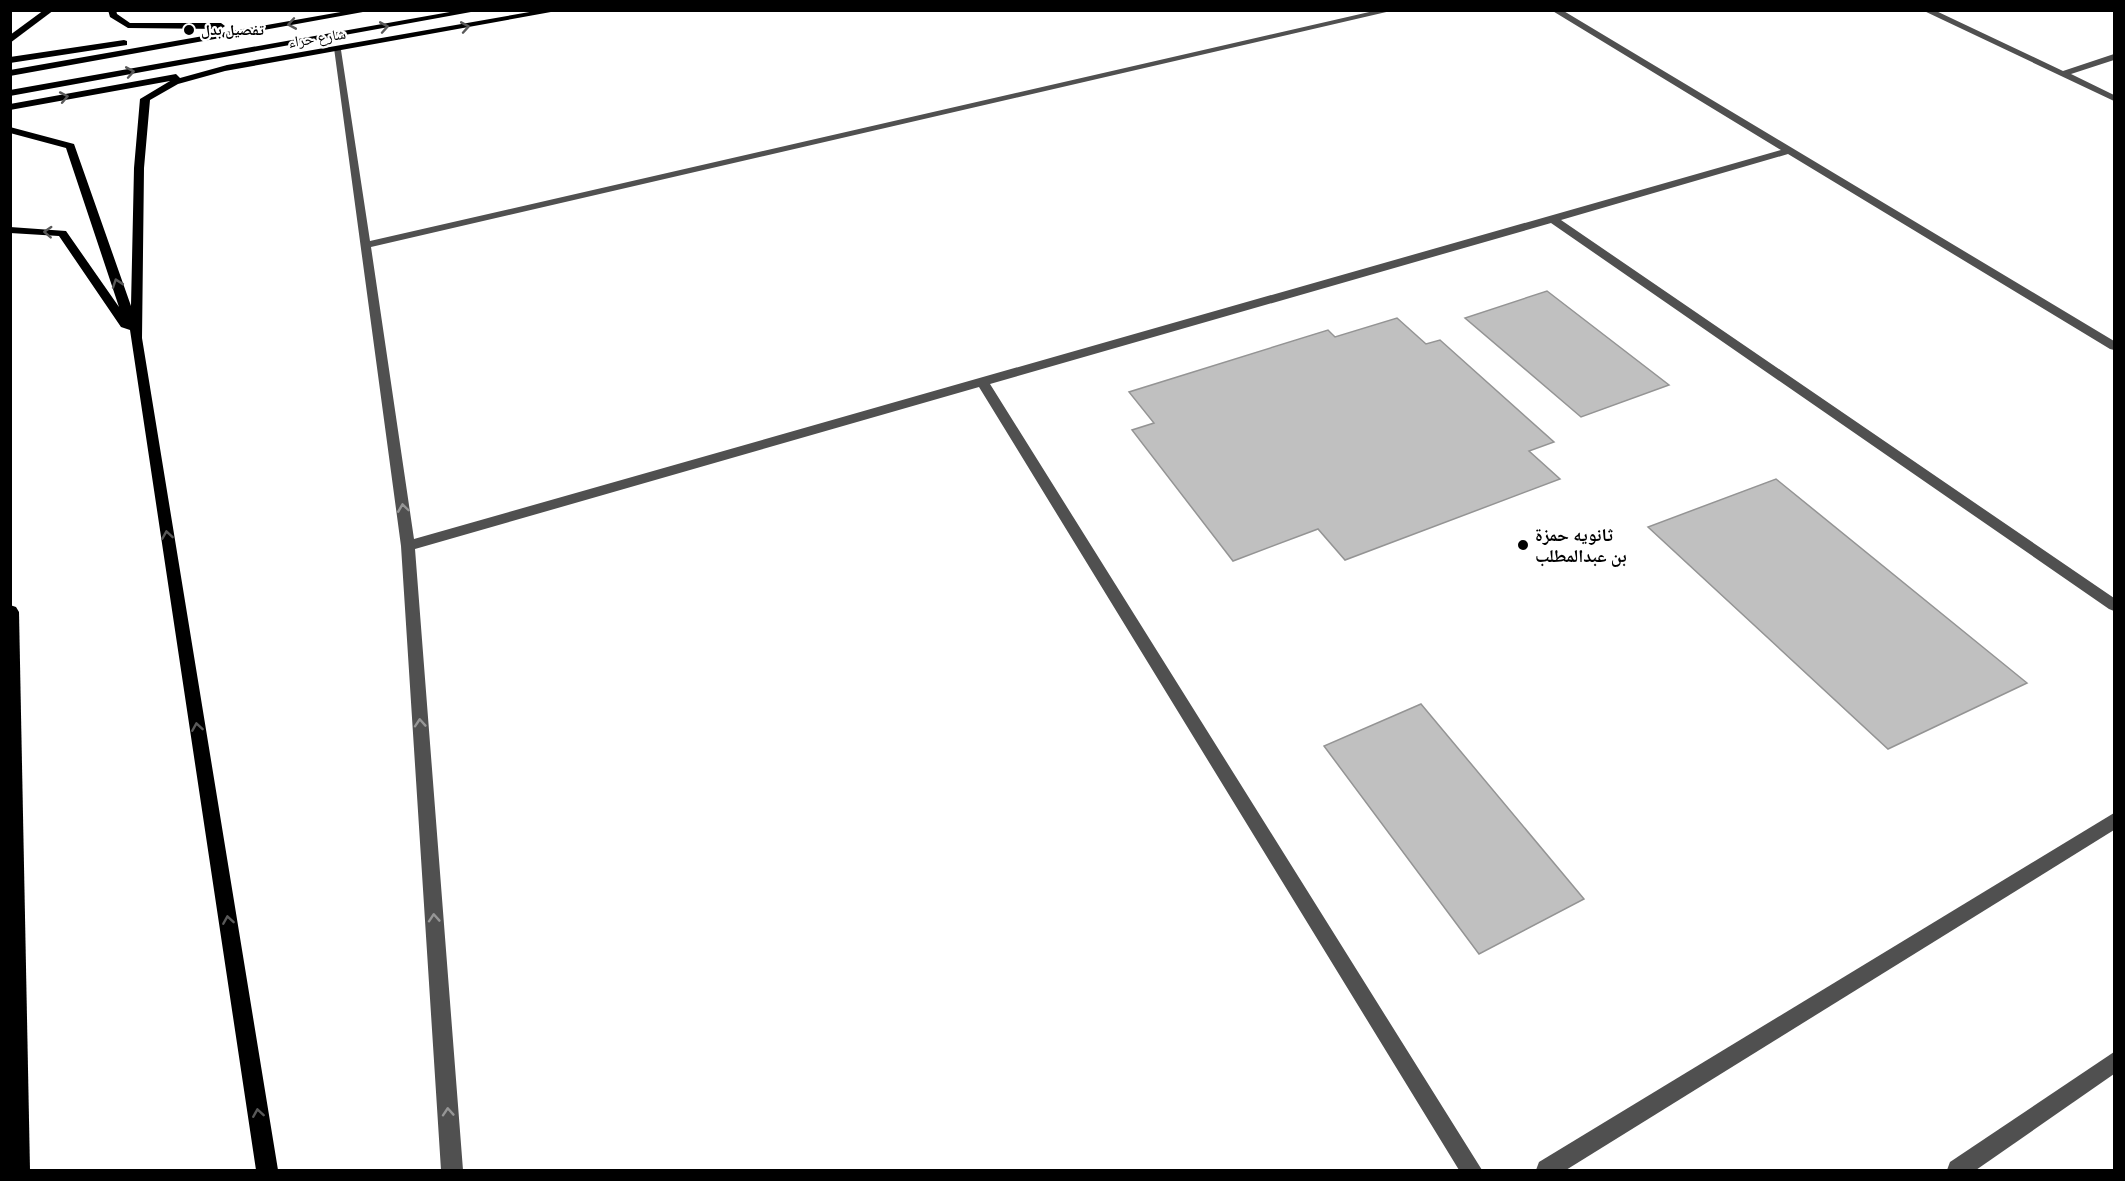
<svg xmlns="http://www.w3.org/2000/svg" width="2125" height="1181" viewBox="0 0 2125 1181" font-family="Figtree,'Noto Naskh Arabic',sans-serif">
	<style>
		.building { fill: #c0c0c0; stroke: #949494; stroke-width: 1.5 }
		.lines { fill: none; stroke-linecap: round; stroke-linejoin: round }
		.minor { fill: #505050; fill-rule: evenodd }
		.major { fill: #000; fill-rule: evenodd }
		.highway { fill: #000; fill-rule: evenodd }
		.oneway { stroke: #595959 }
		.oneway2 { stroke: #969696 }
		.poi-dot { fill: #000; stroke: #fff; stroke-width: 2 }
		.labels { text-anchor: middle; dominant-baseline: central; stroke-width: 4.5; stroke-linejoin: round; paint-order: stroke }
		.far-poi-label { font-size: 15px; font-weight: bold; fill: #000; stroke: #fff; text-anchor: start }
		.far-street-label { font-size: 15px; fill: #000; stroke: #fff }
		.poi-label { font-size: 18px; font-weight: bold; fill: #000; stroke: #fff; text-anchor: start }
	</style>
	<rect width="100%" height="100%" fill="#fff"/>
	<g class="building">
		<polygon points="1547,291 1669,385 1581,417 1465,318"/>
		<polygon points="1397,318 1426,344 1440,340 1554,442 1529,451 1560,479 1345,560 1318,529 1233,561 1132,430 1154,423 1129,392 1328,330 1335,337"/>
		<polygon points="1776,479 2027,683 1888,749 1648,527"/>
		<polygon points="1421,704 1584,899 1479,954 1324,746"/>
	</g>
	<g class="lines">
		<g class="minor">
			<polygon points="1378,10 1395,10 371,247 414,539 1781,150 1551,10 1562,10 2114,341 2114,350 2110,349 1788,154 1561,220 2114,598 2114,611 2109,609 1551,223 990,384 1482,1170 1459,1170 979,387 415,549 463,1170 441,1170 401,546 334,48 341,50 370,241"/>
			<polygon points="1922,10 1934,10 2063,71 2114,54 2114,60 2071,74 2114,95 2114,101"/>
			<polygon points="2114,813 2114,830 1566,1170 1536,1170 1539,1162"/>
			<polygon points="2114,1052 2114,1074 1976,1170 1947,1170 1950,1162"/>
		</g>
		<g class="major">
			<polygon points="44,10 54,10 10,43 10,35"/>
			<polygon points="108,10 116,10 117,14 130,23 221,23 225,26 221,29 128,28 110,17"/>
			<polygon points="352,10 374,10 10,76 10,70"/>
			<polygon points="461,10 482,10 10,96 10,90"/>
			<polygon points="541,10 562,10 225,71 178,84 150,100 144,168 142,338 278,1170 256,1170 130,330 121,327 59,236 10,233 10,227 66,231 119,307 66,148 10,133 10,127 74,144 131,306 134,168 140,99 170,81 10,110 10,104 176,74 180,78 227,65"/>
			<polygon points="124,40 127,41 127,45 10,63 10,57"/>
		</g>
		<polygon class="highway" points="10,605 16,607 19,612 30,1170 10,1170"/>
	</g>
	<defs><path id="oneway-chevron" d="M-2-3.5L2.5 0L-2 3.5" fill="none" stroke-width="1.6" stroke-linecap="round" stroke-linejoin="round" transform="scale(1.5)"/></defs>
	<g class="oneway">
		<use href="#oneway-chevron" transform="translate(292 24) rotate(170)"/>
		<use href="#oneway-chevron" transform="translate(384 27) rotate(-10)"/>
		<use href="#oneway-chevron" transform="translate(465 27) rotate(-10)"/>
		<use href="#oneway-chevron" transform="translate(130 72) rotate(-10)"/>
		<use href="#oneway-chevron" transform="translate(64 97) rotate(-11)"/>
		<use href="#oneway-chevron" transform="translate(48 232) rotate(-177)"/>
		<use href="#oneway-chevron" transform="translate(117 283) rotate(-109)"/>
		<use href="#oneway-chevron" transform="translate(167 535) rotate(-99)"/>
		<use href="#oneway-chevron" transform="translate(197 727) rotate(-99)"/>
		<use href="#oneway-chevron" transform="translate(228 920) rotate(-99)"/>
		<use href="#oneway-chevron" transform="translate(258 1113) rotate(-99)"/>
	</g>
	<g class="oneway2">
		<use href="#oneway-chevron" transform="translate(403 508) rotate(-98)"/>
		<use href="#oneway-chevron" transform="translate(420 723) rotate(-94)"/>
		<use href="#oneway-chevron" transform="translate(434 918) rotate(-94)"/>
		<use href="#oneway-chevron" transform="translate(448 1112) rotate(-94)"/>
	</g>
	<g class="poi-dot">
		<circle cx="189" cy="30" r="6"/>
		<circle cx="1523" cy="545" r="6"/>
	</g>
	<g class="labels">
		<g class="far-poi-label">
			<text x="201" y="30">تفصيل بدل</text>
		</g>
		<g class="far-street-label">
			<text transform="translate(317 38) rotate(-9)">شارع حراء</text>
		</g>
		<g class="poi-label">
			<text x="1535" y="535">ثانويه حمزة<tspan x="1535" dy="21">بن عبدالمطلب</tspan></text>
		</g>
	</g>
	<rect width="2125" height="1181" fill="none" stroke="#000000" stroke-width="24"/>
</svg>
